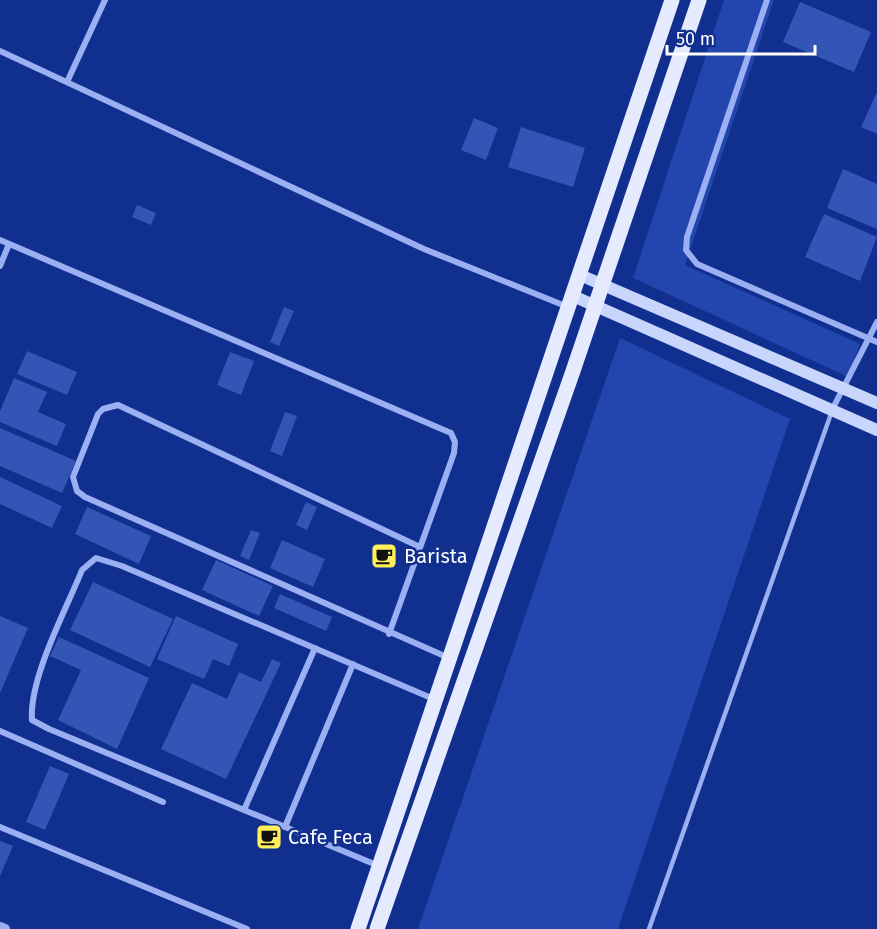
<svg xmlns="http://www.w3.org/2000/svg" width="877" height="929" viewBox="0 0 877 929" font-family="'Fira Sans',sans-serif">
	<style>
		.green { fill: #2246ad }
		.building { fill: #3455b5 }
		.lines { fill: none; stroke-linecap: round; stroke-linejoin: round }
		.service { stroke: #9ab0f2; stroke-width: 4.5 }
		.minor { stroke: #9ab0f2; stroke-width: 6 }
		.tertiary { stroke: #9ab0f2; stroke-width: 10 }
		.secondary { stroke: #c8d5fc; stroke-width: 12 }
		.primary { stroke: #e5eaff; stroke-width: 15 }
		.labels { text-anchor: middle; dominant-baseline: central; stroke-width: 5; stroke-linejoin: round; paint-order: stroke }
		.poi-label { font-size: 20px; fill: #fff; stroke: #112f8e; text-anchor: start }
	</style>
	<rect width="100%" height="100%" fill="#112f8e"/>
	<g class="green">
		<polygon points="724,0 774,0 685,265 860,344 848,377 633,278"/>
		<polygon points="620,338 790,419 618,929 418,929"/>
	</g>
	<g class="building">
		<polygon points="800,2 871,32 854,72 783,42"/>
		<polygon points="877,92 877,134 861,127"/>
		<polygon points="474,118 498,128 486,160 461,150"/>
		<polygon points="521,127 585,148 573,187 508,167"/>
		<polygon points="843,169 877,184 877,229 827,208"/>
		<polygon points="137,205 156,213 151,225 132,217"/>
		<polygon points="824,214 877,237 860,281 805,257"/>
		<polygon points="284,307 294,311 279,346 270,342"/>
		<polygon points="27,351 77,372 67,395 17,374"/>
		<polygon points="230,352 254,361 241,395 217,385"/>
		<polygon points="14,378 47,392 38,412 66,424 57,446 0,422 0,411"/>
		<polygon points="285,412 297,416 282,456 270,451"/>
		<polygon points="0,428 76,461 62,493 0,466"/>
		<polygon points="0,477 62,506 52,528 0,504"/>
		<polygon points="306,502 317,507 307,530 296,525"/>
		<polygon points="87,507 151,536 139,564 75,534"/>
		<polygon points="251,530 260,533 249,560 240,556"/>
		<polygon points="282,540 325,559 313,587 270,568"/>
		<polygon points="216,560 273,586 259,616 202,590"/>
		<polygon points="93,582 173,619 150,667 70,630"/>
		<polygon points="280,594 332,617 326,631 274,608"/>
		<polygon points="0,616 28,628 0,693"/>
		<polygon points="176,616 238,644 229,666 213,659 204,679 157,659"/>
		<polygon points="59,637 149,678 117,749 58,720 81,670 50,656"/>
		<polygon points="272,659 281,663 226,779 161,749 192,683 227,699 239,672 261,682"/>
		<polygon points="50,766 69,774 45,830 26,822"/>
		<polygon points="0,841 13,846 0,876"/>
	</g>
	<g class="lines">
		<polyline class="service" points="649,929 832,411"/>
		<g class="minor">
			<polyline points="767,0 687,237 686,250 697,264 877,342"/>
			<polyline points="0,51 424,249 568,307"/>
			<polyline points="67,82 105,0"/>
			<polyline points="0,240 451,433 455,442 454,453 389,634"/>
			<polyline points="0,266 9,244"/>
			<polyline points="832,410 877,322"/>
			<polyline points="420,547 118,405 103,409 98,414 73,477 77,491 85,497 449,658"/>
			<polyline points="0,731 163,802"/>
			<polyline points="244,810 315,648"/>
			<polyline points="0,827 247,929"/>
			<polyline points="285,827 353,664"/>
			<path d="M 379,866 L 49,729 L 32,720 C 29,678 66,610 82,570 L 96,558 L 122,566 L 436,700"/>
		</g>
		<polyline class="tertiary" points="0,927 5,929"/>
		<g class="secondary">
			<polyline points="580,275 877,403"/>
			<polyline points="573,296 877,430"/>
		</g>
		<g class="primary">
			<polyline points="358,929 672,0"/>
			<polyline points="377,929 573,371 699,0"/>
		</g>
	</g>
	<defs>
		<symbol id="cafe-square" viewBox="-11 -11 22 22"><rect x="-9" y="-9" width="18" height="18" rx="4" fill="#fff05b" stroke="#112f8e"/><path d="M-5.5-4.5H6V0H3Q3 3.5 0 3.5H-2.5Q-5.5 3.5-5.5 0ZM3-3.2v2h1.7v-2ZM-6 4.5H4V6H-6Z" fill="#111"/></symbol>
	</defs>
	<g fill-rule="evenodd">
		<use href="#cafe-square" x="369" y="541" width="30" height="30"/>
		<use href="#cafe-square" x="254" y="822" width="30" height="30"/>
	</g>
	<g class="labels">
		<g class="poi-label">
			<text x="404" y="556">Barista</text>
			<text x="288" y="837">Cafe Feca</text>
		</g>
	</g>
	<path d="M667 45v9h148v-9" fill="none" stroke="#ffffff" stroke-width="3"/>
	<text x="676" y="45" font-size="18" fill="#ffffff" stroke="#112f8e" stroke-width="4.5" paint-order="stroke">50 m</text>
</svg>
